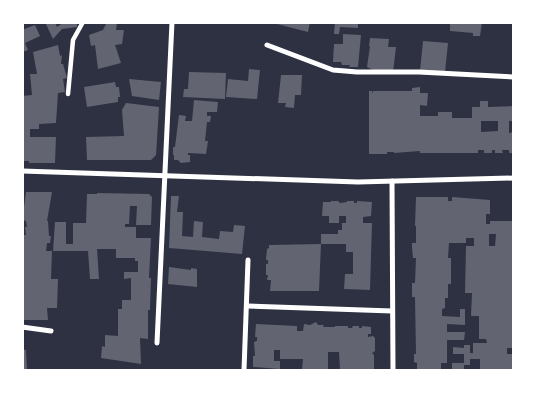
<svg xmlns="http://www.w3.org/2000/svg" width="536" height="393" viewBox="0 0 536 393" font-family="Figtree,sans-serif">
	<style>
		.building { fill: #626471; fill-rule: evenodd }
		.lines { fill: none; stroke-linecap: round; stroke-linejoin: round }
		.pedestrian { stroke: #fff; stroke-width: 4.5 }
		.minor { stroke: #fff; stroke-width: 5 }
	</style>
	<rect width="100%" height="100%" fill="#2d3142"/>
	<g class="building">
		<polygon points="45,22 55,22 57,27 64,22 77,22 77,27 62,29 53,39"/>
		<polygon points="107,22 117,22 116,30 124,30 122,44 115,45 121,63 98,69 95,45 91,46 89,35 103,30"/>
		<polygon points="277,22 310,22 308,32 277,24"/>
		<polygon points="335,22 358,22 358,28 340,27 339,34 334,34"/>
		<polygon points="450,22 482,22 480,36 473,36 473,33 450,31"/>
		<polygon points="35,25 40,36 25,43 28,50 22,52 22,30"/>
		<polygon points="343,34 361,35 358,67 349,67 350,65 342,65 341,62 333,62 334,44 343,44"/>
		<polygon points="370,38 389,39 388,47 396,47 393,72 373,70 367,67 370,46 369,46"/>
		<polygon points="423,41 448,43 445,72 420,71"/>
		<polygon points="58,45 60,56 62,55 61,64 63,64 67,78 63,79 65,92 58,93 56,123 39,124 39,129 30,129 30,137 56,137 55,163 29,163 29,161 22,161 22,96 32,95 30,74 37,74 33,52"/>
		<polygon points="249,69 260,70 257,99 226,97 228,79 248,81"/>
		<polygon points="189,72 226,73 225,99 183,97 184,89 188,89"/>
		<polygon points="281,75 302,75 301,95 295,95 294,108 285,107 286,103 278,103"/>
		<polygon points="129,79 161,82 159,100 132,96"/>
		<polygon points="115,82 116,87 119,87 120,97 118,97 118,102 87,107 84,87"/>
		<path d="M 420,87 L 420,93 L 428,93 L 427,106 L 420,105 L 420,116 L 438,116 L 438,112 L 452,112 L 452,118 L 472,118 L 472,107 L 480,107 L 480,101 L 488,101 L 488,107 L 514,106 L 514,121 L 509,121 L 509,133 L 514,132 L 514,153 L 509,153 L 509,150 L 502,150 L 503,153 L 495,153 L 495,150 L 492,150 L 492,153 L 484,153 L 484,150 L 478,150 L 478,153 L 420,153 L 420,151 L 394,153 L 394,152 L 387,152 L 387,154 L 369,154 L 369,91 L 372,91 L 373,94 L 373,91 L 412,91 L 412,88 ZM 481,121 L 498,121 L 498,131 L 481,132 Z"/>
		<polygon points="194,100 218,102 217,112 207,112 207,116 211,116 210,122 207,122 205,141 208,141 206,154 188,153 188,155 190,155 190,162 181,163 178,160 174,160 174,155 173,155 173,147 175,147 179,115 186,116 185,121 192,121"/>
		<polygon points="126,103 159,107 156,155 151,160 87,160 86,137 124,136 122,110"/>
		<polygon points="26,192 52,192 47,221 48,221 49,236 51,236 50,243 47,243 46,251 52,251 51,279 58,279 57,308 47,308 48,320 22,320 22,235 26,235 25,227 27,227 26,221 23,220 23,215"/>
		<polygon points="97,193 149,194 152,197 151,225 136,225 137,206 130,206 129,224 125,224 125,227 136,227 136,238 151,238 149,278 151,278 150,310 148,310 148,339 140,338 141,364 101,358 102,346 105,347 105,335 118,336 118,309 122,309 122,300 131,300 131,278 124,279 124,272 138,272 138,261 135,261 135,258 116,258 116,249 97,249 99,279 90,279 88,251 53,251 55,222 66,222 66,244 73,244 73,223 86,223 87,194 97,194"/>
		<polygon points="171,196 179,196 177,212 183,212 182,236 193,237 194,221 203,222 202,237 219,239 220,231 233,232 234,225 245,226 242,254 169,248"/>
		<path d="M 416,197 L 448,197 L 448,201 L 452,201 L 452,197 L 490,200 L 490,214 L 486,214 L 486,224 L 490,224 L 490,221 L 514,221 L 514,348 L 507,348 L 507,354 L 514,354 L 514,370 L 480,370 L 480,359 L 470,359 L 470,365 L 464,365 L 464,370 L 452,370 L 452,363 L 464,363 L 464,354 L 453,354 L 453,347 L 464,348 L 464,345 L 470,345 L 470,353 L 473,353 L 473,343 L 487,343 L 486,339 L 479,339 L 479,316 L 471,316 L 472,293 L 465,293 L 466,246 L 474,246 L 474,238 L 466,238 L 466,243 L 449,243 L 448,258 L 451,258 L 451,284 L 448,284 L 448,298 L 445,298 L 445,308 L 442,309 L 442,316 L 460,317 L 460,309 L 465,309 L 465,325 L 447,324 L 447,332 L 465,332 L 464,340 L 447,340 L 447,363 L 441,363 L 441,370 L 417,370 L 417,363 L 414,362 L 414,354 L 416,354 L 415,297 L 412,297 L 412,283 L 415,283 L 416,258 L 413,258 L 412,247 L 412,243 L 416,243 L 416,226 L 415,226 ZM 489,234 L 496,234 L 495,246 L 489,246 Z"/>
		<polygon points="331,201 338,201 340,203 347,202 347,201 354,201 354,203 357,203 357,201 372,202 371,216 363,217 363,223 372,223 370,290 344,289 345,274 353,274 353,252 346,252 346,244 321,244 321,234 338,234 338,230 342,230 342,223 346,223 346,216 339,216 339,223 329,223 329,216 322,216 323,202 331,202"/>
		<polygon points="321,244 319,291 270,291 271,280 267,280 268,275 266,275 266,264 268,264 268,260 266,260 267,249 269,248 269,245"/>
		<polygon points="169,267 191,270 191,268 197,269 197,287 168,284"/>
		<polygon points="316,322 318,325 324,325 323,327 335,327 335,326 348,326 348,328 352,328 353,326 359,326 359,328 362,328 362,326 371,327 371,334 368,334 368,337 373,336 375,338 375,351 372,353 374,355 374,370 340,370 339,352 328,352 328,370 302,370 303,359 280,359 280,350 274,350 274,361 280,361 280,369 253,367 253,356 255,356 254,342 257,341 257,337 255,337 256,324 297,326 297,331 303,331 304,324 310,325"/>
		<polygon points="22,349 26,350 27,370 22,370"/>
	</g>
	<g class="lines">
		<polyline class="pedestrian" points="68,94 73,40 83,22"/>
		<g class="minor">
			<polyline points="267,45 333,70 357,72 419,72 514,77"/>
			<polyline points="22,171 358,182 514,178"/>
			<polyline points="392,181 393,370"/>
			<polyline points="247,306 392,311"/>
			<polyline points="22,327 51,331"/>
			<polyline points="157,343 172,22"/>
			<polyline points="244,370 248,260"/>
		</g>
	</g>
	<rect width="536" height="393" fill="none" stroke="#ffffff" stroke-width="48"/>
</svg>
